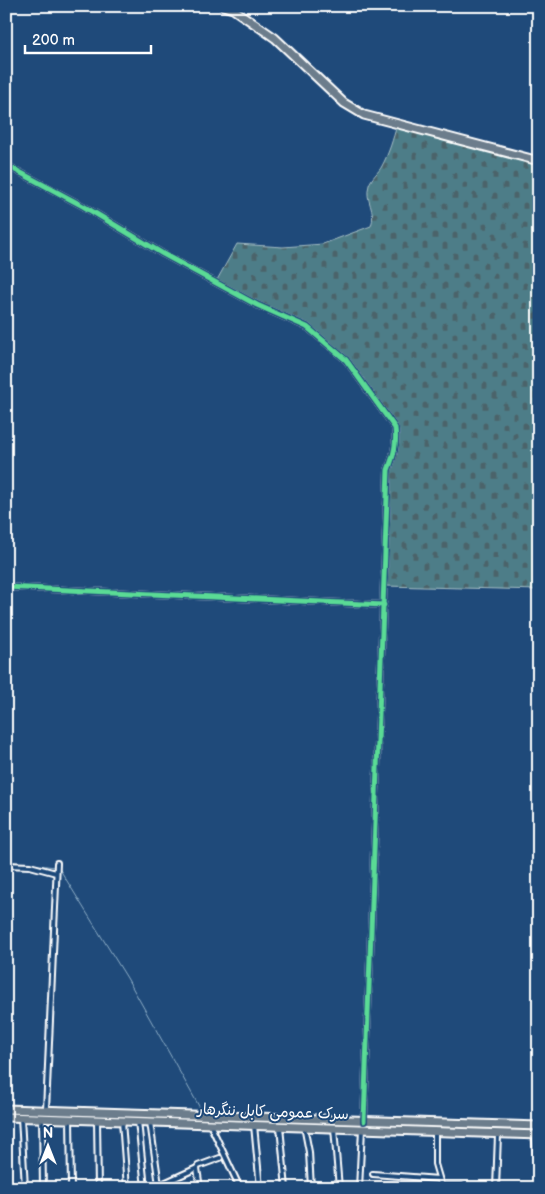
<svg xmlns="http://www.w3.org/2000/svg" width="545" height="1194" viewBox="0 0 545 1194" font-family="'Balsamiq Sans','Playpen Sans Arabic',sans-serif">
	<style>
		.cemetery { fill: url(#cemetery-stones); stroke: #a6bec4 }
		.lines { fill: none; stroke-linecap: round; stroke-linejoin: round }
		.stream { stroke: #8fafc7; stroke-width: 1 }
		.street-casing { stroke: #fff; stroke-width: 8 }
		.highway-casing { stroke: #fff; stroke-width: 11 }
		.street { stroke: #1f4a7a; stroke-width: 4 }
		.highway { stroke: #6c7d8c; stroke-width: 7 }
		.cycleway-casing { stroke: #1f4a7a; stroke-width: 8 }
		.cycleway { stroke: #5adb95; stroke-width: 5 }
		.labels { text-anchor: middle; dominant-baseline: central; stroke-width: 4; stroke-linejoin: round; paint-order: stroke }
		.street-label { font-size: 15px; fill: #fff; stroke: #1f4a7a }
	</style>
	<defs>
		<pattern id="cemetery-stones" width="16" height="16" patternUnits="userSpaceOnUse" patternTransform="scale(1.25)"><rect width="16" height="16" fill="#4d7d88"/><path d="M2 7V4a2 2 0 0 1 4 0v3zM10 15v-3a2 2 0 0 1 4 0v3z" fill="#4c646a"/></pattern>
	</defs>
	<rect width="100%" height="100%" fill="#1f4a7a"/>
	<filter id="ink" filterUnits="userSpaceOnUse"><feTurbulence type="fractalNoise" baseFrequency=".02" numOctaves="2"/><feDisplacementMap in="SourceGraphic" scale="10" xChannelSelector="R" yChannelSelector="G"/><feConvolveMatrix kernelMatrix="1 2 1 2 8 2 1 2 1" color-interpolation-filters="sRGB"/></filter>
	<g filter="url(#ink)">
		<path class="cemetery" d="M 397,125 L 539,161 L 539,590 L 385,586 L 388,470 L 394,454 L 395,428 L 346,360 L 307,327 L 257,305 L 217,280 L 237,244 L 283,247 L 323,244 L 371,226 C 377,211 364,200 369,185 C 371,178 379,172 382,166 C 389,153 393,139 397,125 Z"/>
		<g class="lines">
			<g class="stream">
				<polyline points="6,861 55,867"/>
				<polyline points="59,868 127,978 200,1108"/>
				<polyline points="208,1129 237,1188"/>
			</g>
			<defs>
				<g id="street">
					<path d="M 6,165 L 83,206 L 163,254 L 257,305 L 307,327 L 346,360 L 395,428 C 397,443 394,455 388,470 L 364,1121"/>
					<polyline points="6,587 384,605"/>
					<polyline points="6,865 30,866 56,873"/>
					<polyline points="46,1110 57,863"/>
					<polyline points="21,1117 25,1188"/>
					<polyline points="42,1118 43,1188"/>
					<polyline points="70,1118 71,1188"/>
					<polyline points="97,1120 98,1188"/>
					<polyline points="122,1121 127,1188"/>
					<polyline points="138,1121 145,1188"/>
					<polyline points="150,1122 159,1185"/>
					<polyline points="210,1124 240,1188"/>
					<polyline points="254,1125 260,1188"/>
					<polyline points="304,1126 309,1152 311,1188"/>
					<polyline points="280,1127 286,1188"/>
					<polyline points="334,1128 339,1188"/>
					<polyline points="435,1132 435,1164 442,1188"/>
					<polyline points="535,1135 538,1188"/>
					<polyline points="197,1168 200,1188"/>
					<polyline points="373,1174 439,1179"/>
					<polyline points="441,1186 461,1186"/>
					<polyline points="153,1188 197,1168 198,1166 220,1158"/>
					<polyline points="359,1188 362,1129"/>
					<polyline points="496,1188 498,1135"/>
				</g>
				<g id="highway">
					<polyline points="223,6 233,9 275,38 344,103 364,115 539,161"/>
					<polyline points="6,1109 539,1126"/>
					<polyline points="6,1117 539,1135"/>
				</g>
			</defs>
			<use href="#street" class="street-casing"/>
			<use href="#highway" class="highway-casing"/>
			<use href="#street" class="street"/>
			<use href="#highway" class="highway"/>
			<defs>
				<g id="cycleway">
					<path d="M 6,165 L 83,206 L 163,254 L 257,305 L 307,327 L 346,360 L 395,428 C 397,443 394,455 388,470 L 364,1121"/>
					<polyline points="6,587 384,605"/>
				</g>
			</defs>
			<use href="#cycleway" class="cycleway-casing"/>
			<use href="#cycleway" class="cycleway"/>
		</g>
	</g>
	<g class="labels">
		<g class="street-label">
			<text transform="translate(273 1112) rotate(2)">سرک عمومی کابل ننگرهار</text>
		</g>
	</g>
	<rect width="545" height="1194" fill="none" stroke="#1f4a7a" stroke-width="25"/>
	<rect x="12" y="12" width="520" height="1169" fill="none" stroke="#fff" stroke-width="2" filter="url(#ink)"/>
	<g transform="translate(48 1146)" stroke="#1f4a7a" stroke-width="4" paint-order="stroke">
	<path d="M0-4L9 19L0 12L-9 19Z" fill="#ffffff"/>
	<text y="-8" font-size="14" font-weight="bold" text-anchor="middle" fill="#ffffff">N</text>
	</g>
	<path d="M25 45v8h126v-8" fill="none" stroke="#ffffff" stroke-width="2.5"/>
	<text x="32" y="45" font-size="15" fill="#ffffff" stroke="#1f4a7a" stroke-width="4" paint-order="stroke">200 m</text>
</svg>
